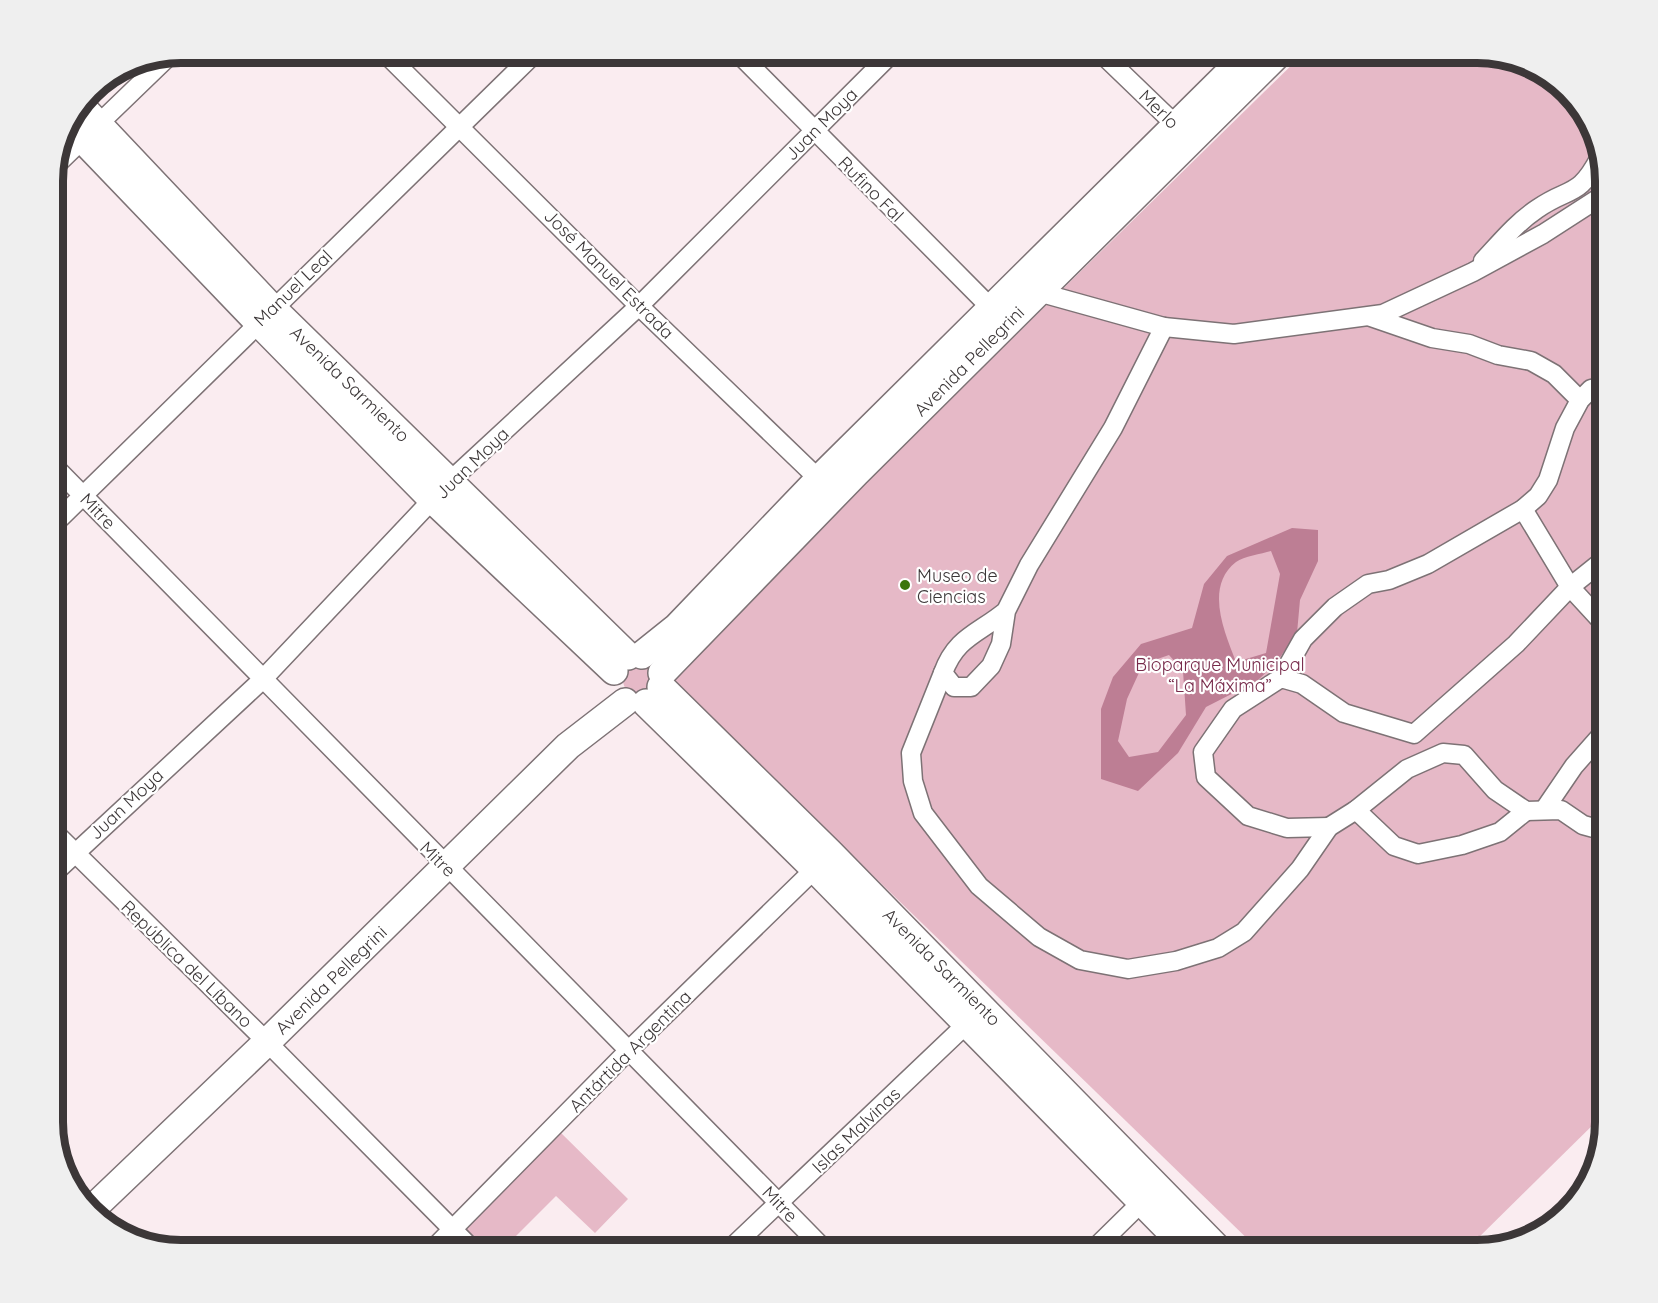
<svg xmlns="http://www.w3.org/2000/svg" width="1658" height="1303" viewBox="0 0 1658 1303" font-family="Quicksand,sans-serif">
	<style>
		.green { fill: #e6b9c7 }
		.water { fill: #bd7e94; fill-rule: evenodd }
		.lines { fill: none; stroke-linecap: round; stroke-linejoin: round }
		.street-casing { stroke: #7d7275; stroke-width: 21 }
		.secondary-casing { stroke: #7d7275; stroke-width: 30 }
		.street { stroke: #fff; stroke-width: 18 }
		.secondary { stroke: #fff; stroke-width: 27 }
		.poi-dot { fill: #3c760c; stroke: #fff; stroke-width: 2 }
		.labels { text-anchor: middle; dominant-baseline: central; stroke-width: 4.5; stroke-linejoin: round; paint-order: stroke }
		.street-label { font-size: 18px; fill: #3c3738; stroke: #fff }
		.poi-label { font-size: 18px; fill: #3c3738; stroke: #fff; text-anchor: start }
		.park-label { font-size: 18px; fill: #772a4a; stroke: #fff }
		.rim { fill: none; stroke: #3c3738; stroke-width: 8 }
	</style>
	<rect width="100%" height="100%" fill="#faecf0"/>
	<g class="green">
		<polygon points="1304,53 1478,53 1519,59 1562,84 1592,124 1605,181 1605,1113 1466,1250 1259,1250 667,676"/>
		<circle cx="638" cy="680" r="15"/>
		<polygon points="559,1131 628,1199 595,1233 556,1196 502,1250 484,1250 462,1229"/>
	</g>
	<path class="water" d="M 1292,528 L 1318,530 L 1318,561 L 1300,600 L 1297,633 L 1276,663 L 1257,681 L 1206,707 L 1178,753 L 1138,791 L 1101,779 L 1101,709 L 1113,677 L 1141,644 L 1192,628 L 1204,584 L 1227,556 ZM 1271,551 L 1280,574 L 1266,653 L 1236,662 C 1225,633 1204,587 1236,562 C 1244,556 1261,554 1271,551 ZM 1169,655 L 1183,671 L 1186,715 L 1158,752 L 1129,757 L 1118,741 L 1127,699 L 1143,664 Z"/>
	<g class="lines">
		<defs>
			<g id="street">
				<polyline points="385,53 639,306 827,487"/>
				<polyline points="738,53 998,315"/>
				<polyline points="1101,53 1183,132"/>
				<polyline points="54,167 170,55"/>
				<path d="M 1483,261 C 1500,243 1516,223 1537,209 C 1570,186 1578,199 1600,157"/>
				<polyline points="1038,292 1164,327 1234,334 1383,314 1473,272 1543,234 1605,194"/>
				<polyline points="1371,317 1432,338 1469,344 1498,355 1531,361 1554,374 1580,400"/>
				<polyline points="53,465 825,1250"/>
				<polyline points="1523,509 1570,587 1605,625"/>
				<polyline points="53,525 535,53"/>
				<path d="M 1006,611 C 978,634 956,637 943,673 L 954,687 L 971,687 L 991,666 L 1001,644 L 1006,611 L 1029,565 L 1113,428 L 1164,327"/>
				<polyline points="943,673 911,753 913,781 923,813 979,886 1039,937 1080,960 1128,969 1176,961 1218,948 1244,932 1300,869 1329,827 1356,810 1407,769 1443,753 1464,755 1495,790 1526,811 1561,810 1583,825 1605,831"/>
				<polyline points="1281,678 1303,639 1335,607 1368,584 1389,580 1428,564 1523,509 1538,496 1548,480 1565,428 1580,400 1591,389 1605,386"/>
				<polyline points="1356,810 1394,846 1418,854 1462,845 1500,832 1526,811"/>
				<polyline points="1544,810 1574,766 1605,731"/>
				<polyline points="1329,827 1287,828 1248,816 1206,777 1203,752 1233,709 1281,678 1302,684 1344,713 1414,734 1516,644 1570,587 1605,559"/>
				<polyline points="53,831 267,1042 473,1250"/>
				<polyline points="53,874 262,680 450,481 639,306 892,53"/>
				<polyline points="432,1250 630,1049 822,862"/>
				<polyline points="729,1250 975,1016"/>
				<polyline points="1093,1250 1150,1194"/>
			</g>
			<g id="secondary">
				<polyline points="80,105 272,308 628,656"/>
				<polyline points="67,123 258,322 433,500 614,671"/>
				<polyline points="642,655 677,627 819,479 1249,53"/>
				<polyline points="662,673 856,473 1279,53"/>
				<polyline points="661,687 830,853 1219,1250"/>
				<polyline points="646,703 815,869 1189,1250"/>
				<polyline points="90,1211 267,1042 568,746 625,702"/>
			</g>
		</defs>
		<use href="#street" class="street-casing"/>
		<use href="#secondary" class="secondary-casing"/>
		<use href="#street" class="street"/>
		<use href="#secondary" class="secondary"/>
	</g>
	<circle class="poi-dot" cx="905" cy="585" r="6"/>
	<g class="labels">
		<g class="street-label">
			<text transform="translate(1159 109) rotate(44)">Merlo</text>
			<text transform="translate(821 124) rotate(-45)">Juan Moya</text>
			<text transform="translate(871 189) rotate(45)">Rufino Fal</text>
			<text transform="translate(609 274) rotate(45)">José Manuel Estrada</text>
			<text transform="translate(293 288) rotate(-44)">Manuel Leal</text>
			<text transform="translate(969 361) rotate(-45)">Avenida Pellegrini</text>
			<text transform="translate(350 384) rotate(44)">Avenida Sarmiento</text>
			<text transform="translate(472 463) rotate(-44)">Juan Moya</text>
			<text transform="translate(98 511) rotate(46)">Mitre</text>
			<text transform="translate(126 804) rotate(-43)">Juan Moya</text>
			<text transform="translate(438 859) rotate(45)">Mitre</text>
			<text transform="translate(187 964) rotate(44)">República del Líbano</text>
			<text transform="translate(942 967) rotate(45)">Avenida Sarmiento</text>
			<text transform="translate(331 980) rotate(-44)">Avenida Pellegrini</text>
			<text transform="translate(630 1051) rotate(-45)">Antártida Argentina</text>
			<text transform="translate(856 1130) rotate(-44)">Islas Malvinas</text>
			<text transform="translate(780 1204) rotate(46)">Mitre</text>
		</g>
		<g class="poi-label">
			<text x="917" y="575">Museo de<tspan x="917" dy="21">Ciencias</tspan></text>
		</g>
		<g class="park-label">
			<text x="1220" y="664">Bioparque Municipal<tspan x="1220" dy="21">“La Máxima”</tspan></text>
		</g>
	</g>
	<path d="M0 0H1658V1303H0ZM181 63H1477A118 118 0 0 1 1595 181V1122A118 118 0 0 1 1477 1240H181A118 118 0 0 1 63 1122V181A118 118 0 0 1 181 63Z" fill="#efefef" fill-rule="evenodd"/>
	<path class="rim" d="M181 63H1477A118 118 0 0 1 1595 181V1122A118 118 0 0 1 1477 1240H181A118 118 0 0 1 63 1122V181A118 118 0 0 1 181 63Z"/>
</svg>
